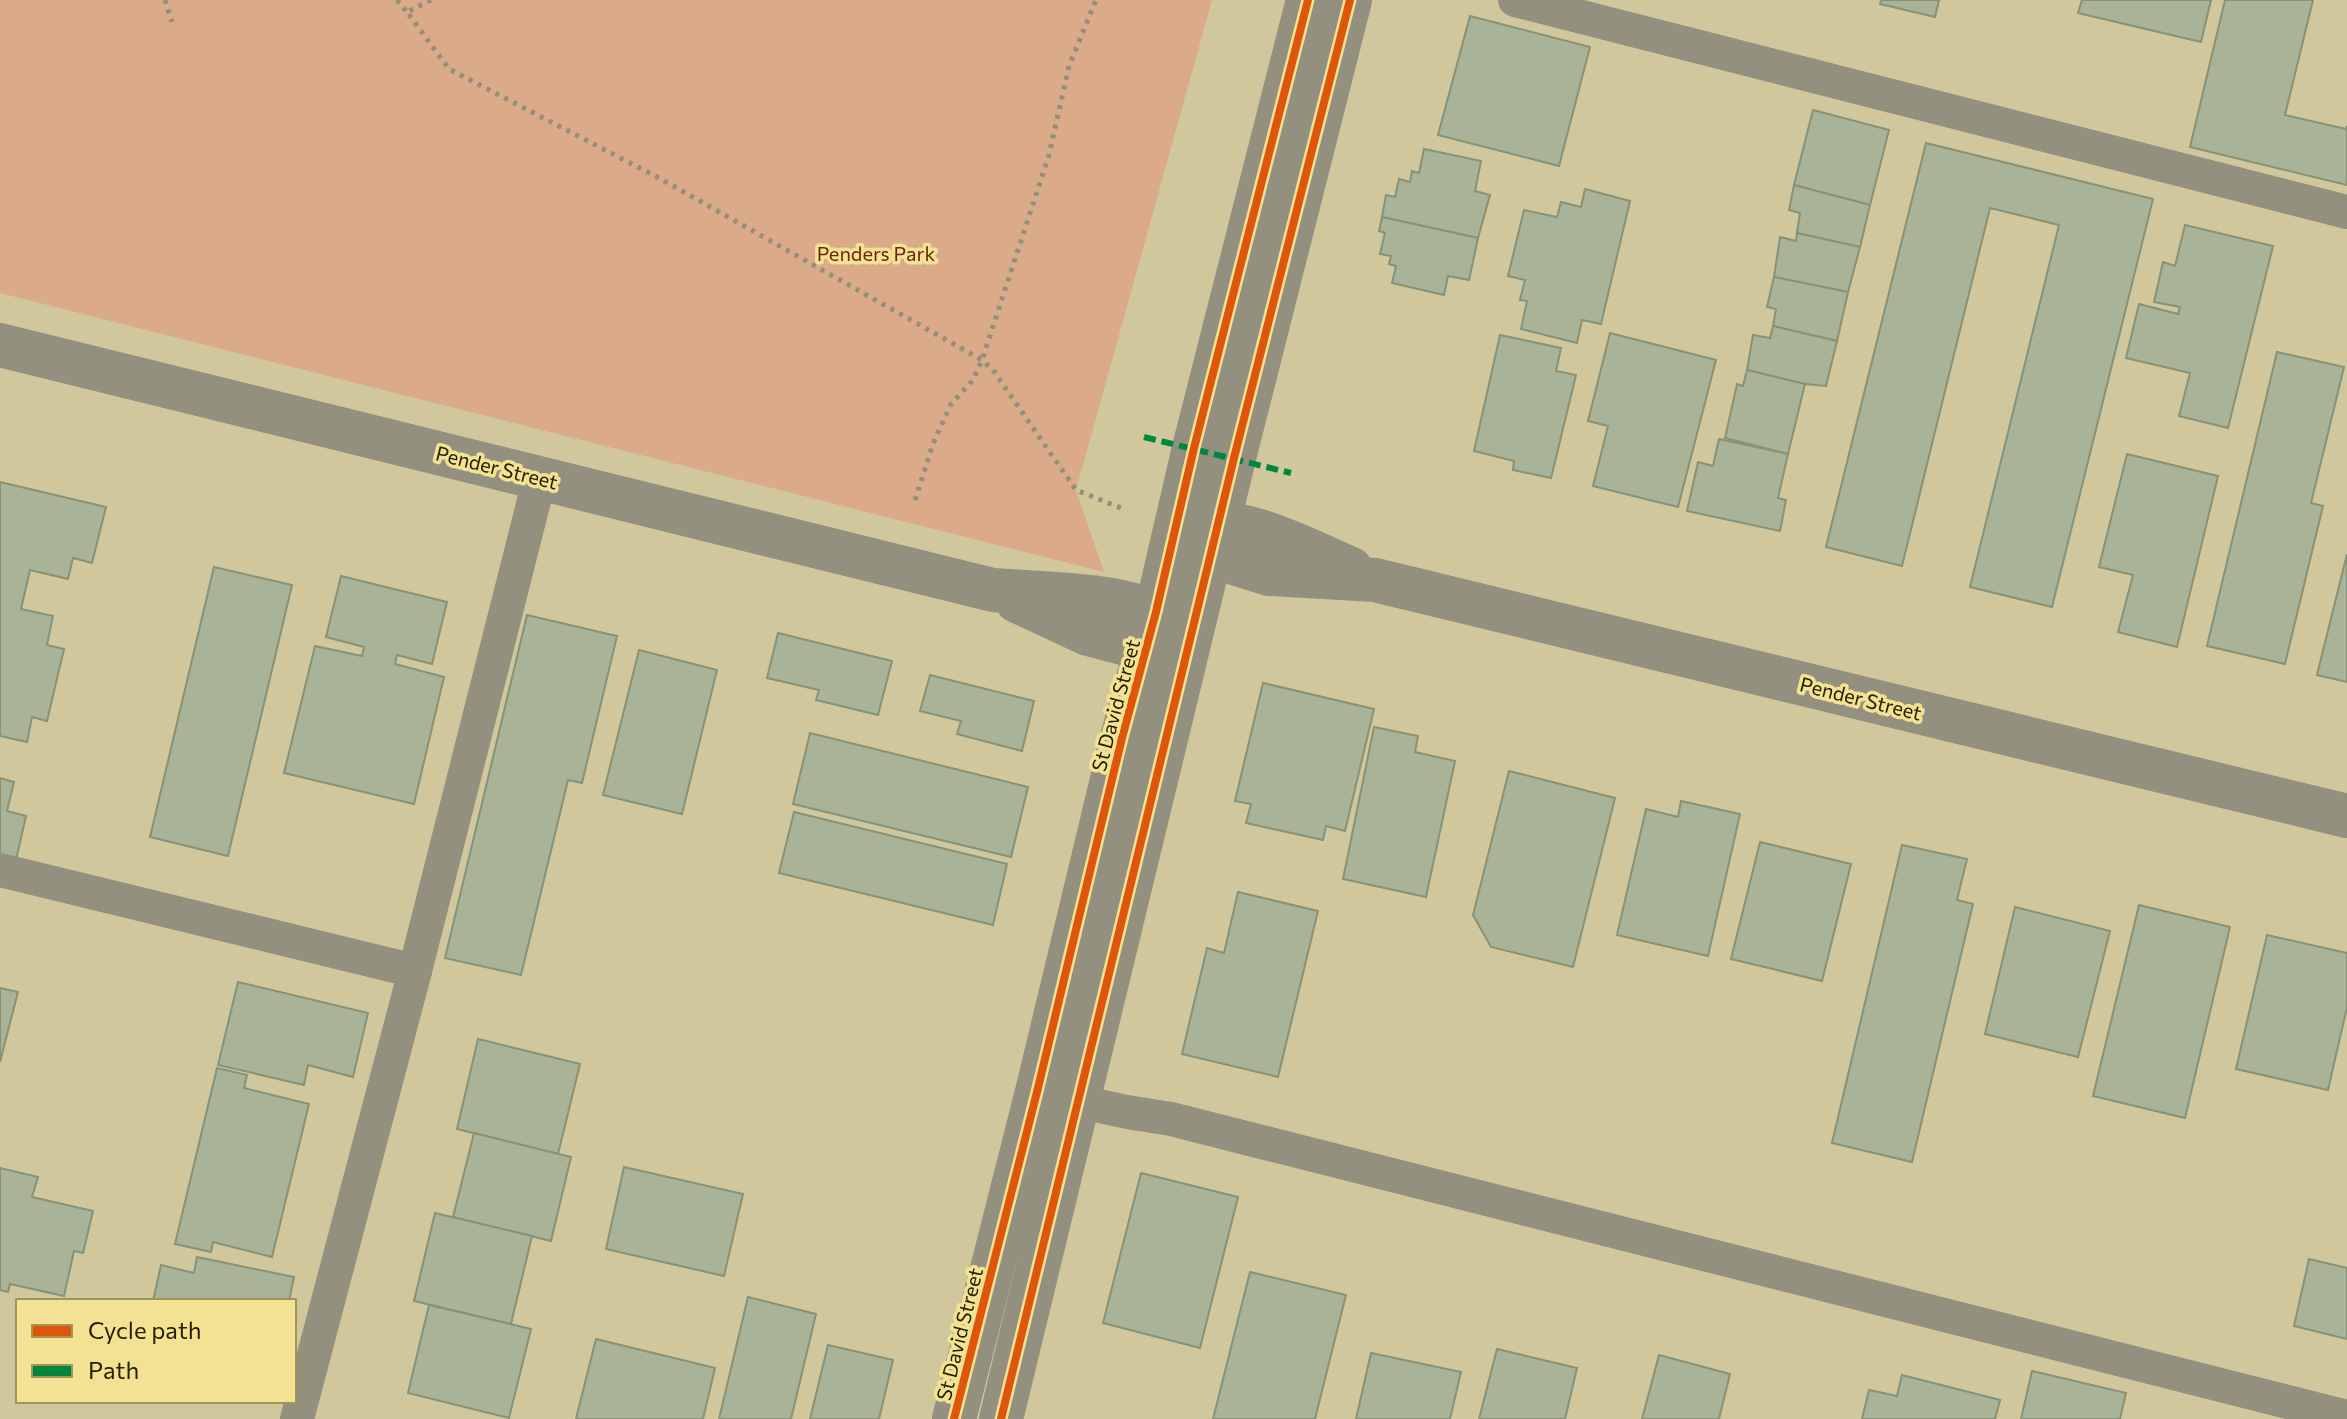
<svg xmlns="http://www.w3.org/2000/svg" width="2347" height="1419" viewBox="0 0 2347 1419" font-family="Commissioner,sans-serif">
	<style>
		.green { fill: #daaa89 }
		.building { fill: #a8b397; stroke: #879277; stroke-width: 2 }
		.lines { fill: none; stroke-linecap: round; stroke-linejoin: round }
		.path { stroke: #938f7b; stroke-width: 5; stroke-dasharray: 4 6; stroke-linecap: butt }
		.lane { stroke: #93907f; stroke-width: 34 }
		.street { stroke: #93907f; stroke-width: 44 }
		.quiet { stroke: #00873e; stroke-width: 6; stroke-dasharray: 12 6; stroke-linecap: butt }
		.cycleway-casing { stroke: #f3e293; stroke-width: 13 }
		.cycleway { stroke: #de560b; stroke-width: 8 }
		.labels { text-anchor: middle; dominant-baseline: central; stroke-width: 7; stroke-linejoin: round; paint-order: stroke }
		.park-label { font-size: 20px; fill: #6d240b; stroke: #f3e293 }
		.street-label { font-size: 20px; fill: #272000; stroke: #f3e293 }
	</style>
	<rect width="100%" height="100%" fill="#d0c79c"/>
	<polygon class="green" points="0,0 1212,0 1076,490 1104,572 0,293"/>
	<g class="building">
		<polygon points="1881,0 1939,0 1935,17 1880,4"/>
		<polygon points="2082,0 2211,0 2201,42 2078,13"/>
		<polygon points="2225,0 2313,0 2285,115 2346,129 2347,126 2347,185 2190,147"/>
		<polygon points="1470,16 1590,47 1559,166 1438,135"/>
		<polygon points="1813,110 1889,130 1870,205 1794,185"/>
		<polygon points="1926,143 2153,199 2052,607 1970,587 2059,225 1990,208 1902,566 1826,547"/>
		<polygon points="1424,149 1481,161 1475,191 1490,195 1478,238 1382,217 1386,195 1395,197 1399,179 1410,182 1412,171 1419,173"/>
		<polygon points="1794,185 1870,205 1860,247 1797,233 1800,213 1789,210"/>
		<polygon points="1585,189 1630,201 1601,324 1582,320 1577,343 1521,329 1527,301 1520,300 1525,280 1508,276 1524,210 1557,217 1561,202 1581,207"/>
		<polygon points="1382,217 1478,238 1469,280 1448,276 1444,295 1392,283 1396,266 1389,264 1391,256 1380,254 1385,233 1379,231"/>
		<polygon points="2185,225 2273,246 2228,428 2179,416 2190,373 2126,358 2139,304 2178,314 2180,307 2154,302 2163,262 2175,266"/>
		<polygon points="1797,233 1860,247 1848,292 1774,277 1780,237 1796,241"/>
		<polygon points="1774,277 1848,292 1837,341 1773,326 1776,309 1767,307"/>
		<polygon points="1773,326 1837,341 1826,386 1805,384 1747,370 1753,335 1770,338"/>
		<polygon points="1610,333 1716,360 1678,507 1593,486 1608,426 1588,421"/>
		<polygon points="1500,335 1561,348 1556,371 1576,375 1551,478 1513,470 1514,461 1474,451"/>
		<polygon points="2277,352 2344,367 2311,503 2323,506 2285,664 2207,646"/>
		<polygon points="1747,370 1805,384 1788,454 1725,438 1737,384 1743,386"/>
		<polygon points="1719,439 1788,454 1778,498 1786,500 1780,531 1687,511 1698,462 1713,466"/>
		<polygon points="2127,454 2218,476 2177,647 2118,632 2133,575 2099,567"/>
		<polygon points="0,482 106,507 92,563 73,558 68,579 30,570 21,609 53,616 47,645 64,649 47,721 32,717 27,742 0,736"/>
		<polygon points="2347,554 2347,682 2317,675"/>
		<polygon points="214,567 292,585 228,856 150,837"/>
		<polygon points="341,576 447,602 432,664 397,655 395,664 444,677 414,804 284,773 315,646 362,656 364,647 326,637"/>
		<polygon points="527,615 617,636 582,783 568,780 521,975 445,958"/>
		<polygon points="778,633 892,661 878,715 816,700 819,690 767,678"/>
		<polygon points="639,650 717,670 682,814 603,795"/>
		<polygon points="930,675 1034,701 1022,751 957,734 961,721 920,711"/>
		<polygon points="1263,683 1374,709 1345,831 1326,826 1323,840 1246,823 1251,804 1235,801"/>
		<polygon points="1374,727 1418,736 1415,752 1455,761 1426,897 1343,879"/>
		<polygon points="810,733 1028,787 1011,857 793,804"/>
		<polygon points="1509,771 1615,798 1573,967 1491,947 1473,915"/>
		<polygon points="0,778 14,782 7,811 26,816 16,860 0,856"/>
		<polygon points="1681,801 1740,814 1708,956 1617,935 1646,809 1678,817"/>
		<polygon points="794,812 1007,864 993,925 779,873"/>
		<polygon points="1760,842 1851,864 1822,981 1731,959"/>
		<polygon points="1902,845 1967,859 1957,900 1973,904 1912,1162 1832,1143"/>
		<polygon points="1238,892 1318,911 1278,1077 1182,1054 1207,948 1224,953"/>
		<polygon points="2139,905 2230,927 2185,1118 2093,1096"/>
		<polygon points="2015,907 2110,931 2078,1057 1985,1034"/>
		<polygon points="2267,935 2347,953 2347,1007 2328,1090 2236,1069"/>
		<polygon points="238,982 368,1013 353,1077 308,1065 304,1085 218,1065"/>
		<polygon points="0,988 18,992 0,1062"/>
		<polygon points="478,1039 580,1064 558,1154 457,1129"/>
		<polygon points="217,1068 247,1075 244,1088 309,1104 272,1257 213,1242 211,1252 175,1244"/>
		<polygon points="474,1133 571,1157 551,1241 453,1217"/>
		<polygon points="624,1167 743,1194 724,1276 606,1249"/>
		<polygon points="0,1168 38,1177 32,1197 93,1211 83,1253 74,1251 64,1296 10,1284 8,1292 0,1290"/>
		<polygon points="1141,1173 1238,1197 1200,1348 1103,1323"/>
		<polygon points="435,1213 532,1236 511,1324 414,1301"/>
		<polygon points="197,1257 294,1277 289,1301 153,1301 161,1265 194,1273"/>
		<polygon points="2309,1259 2347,1268 2347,1339 2294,1326"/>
		<polygon points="1250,1272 1346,1295 1315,1419 1213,1419"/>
		<polygon points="748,1297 816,1314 791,1419 719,1419"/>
		<polygon points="429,1305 531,1329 509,1418 408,1393"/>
		<polygon points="596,1339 715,1368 703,1419 576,1419"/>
		<polygon points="828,1345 893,1360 879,1419 810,1419"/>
		<polygon points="1497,1349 1577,1368 1565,1419 1479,1419"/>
		<polygon points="1371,1353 1461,1372 1450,1419 1356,1419"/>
		<polygon points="1659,1355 1730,1374 1719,1419 1642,1419"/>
		<polygon points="2032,1371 2126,1393 2120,1419 2021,1419"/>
		<polygon points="1902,1375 2000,1400 1995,1419 1862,1419 1869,1390 1897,1396"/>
	</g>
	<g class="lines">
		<g class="path">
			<polyline points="165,0 172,22"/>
			<polyline points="397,0 407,12"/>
			<polyline points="431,0 407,12 449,69 659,178 982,360 993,370 1076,490 1126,510"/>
			<polyline points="915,500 933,444 951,404 973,380 982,360 1049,155 1069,66 1096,0"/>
		</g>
		<g class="lane">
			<polyline points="1515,0 2347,212"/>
			<polyline points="0,870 415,971"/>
			<polyline points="1053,1096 1127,1112 1171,1119 2347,1417"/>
			<polyline points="297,1419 415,971 540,477"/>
		</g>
		<g class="street">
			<path d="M 0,345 L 993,590 C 1042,594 1110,593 1154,612 C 1163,615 1172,624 1179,631"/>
			<path d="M 1190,526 C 1238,512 1307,550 1351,569"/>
			<polyline points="1186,537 1211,553 1237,564 1269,574 1375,580 2347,816"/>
			<polyline points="1017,601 1088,634 1138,647 1175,642"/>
			<polyline points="954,1419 1037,1092 1122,738 1156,612 1194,448 1308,0"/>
			<polyline points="1001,1419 1234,458 1350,0"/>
		</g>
		<polyline class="quiet" points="1144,437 1291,473"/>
		<defs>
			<g id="cycleway">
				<polyline points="954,1419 1037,1092 1122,738 1156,612 1194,448 1308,0"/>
				<polyline points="1001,1419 1234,458 1350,0"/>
			</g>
		</defs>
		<use href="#cycleway" class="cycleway-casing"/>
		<use href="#cycleway" class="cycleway"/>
	</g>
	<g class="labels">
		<g class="park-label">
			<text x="876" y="253">Penders Park</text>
		</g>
		<g class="street-label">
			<text transform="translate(497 467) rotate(14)">Pender Street</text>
			<text transform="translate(1861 698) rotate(14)">Pender Street</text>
			<text transform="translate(1115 705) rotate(-75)">St David Street</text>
			<text transform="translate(959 1334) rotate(-76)">St David Street</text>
		</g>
	</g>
	<rect x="16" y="1299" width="280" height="104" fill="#f3e293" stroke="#a19458" stroke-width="2"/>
	<rect x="32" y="1325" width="40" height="12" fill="#de560b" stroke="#a19458" stroke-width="2"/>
	<text x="88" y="1339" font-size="24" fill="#272000">Cycle path</text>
	<rect x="32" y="1365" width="40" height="12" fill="#00873e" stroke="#a19458" stroke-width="2"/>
	<text x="88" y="1379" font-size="24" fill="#272000">Path</text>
</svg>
